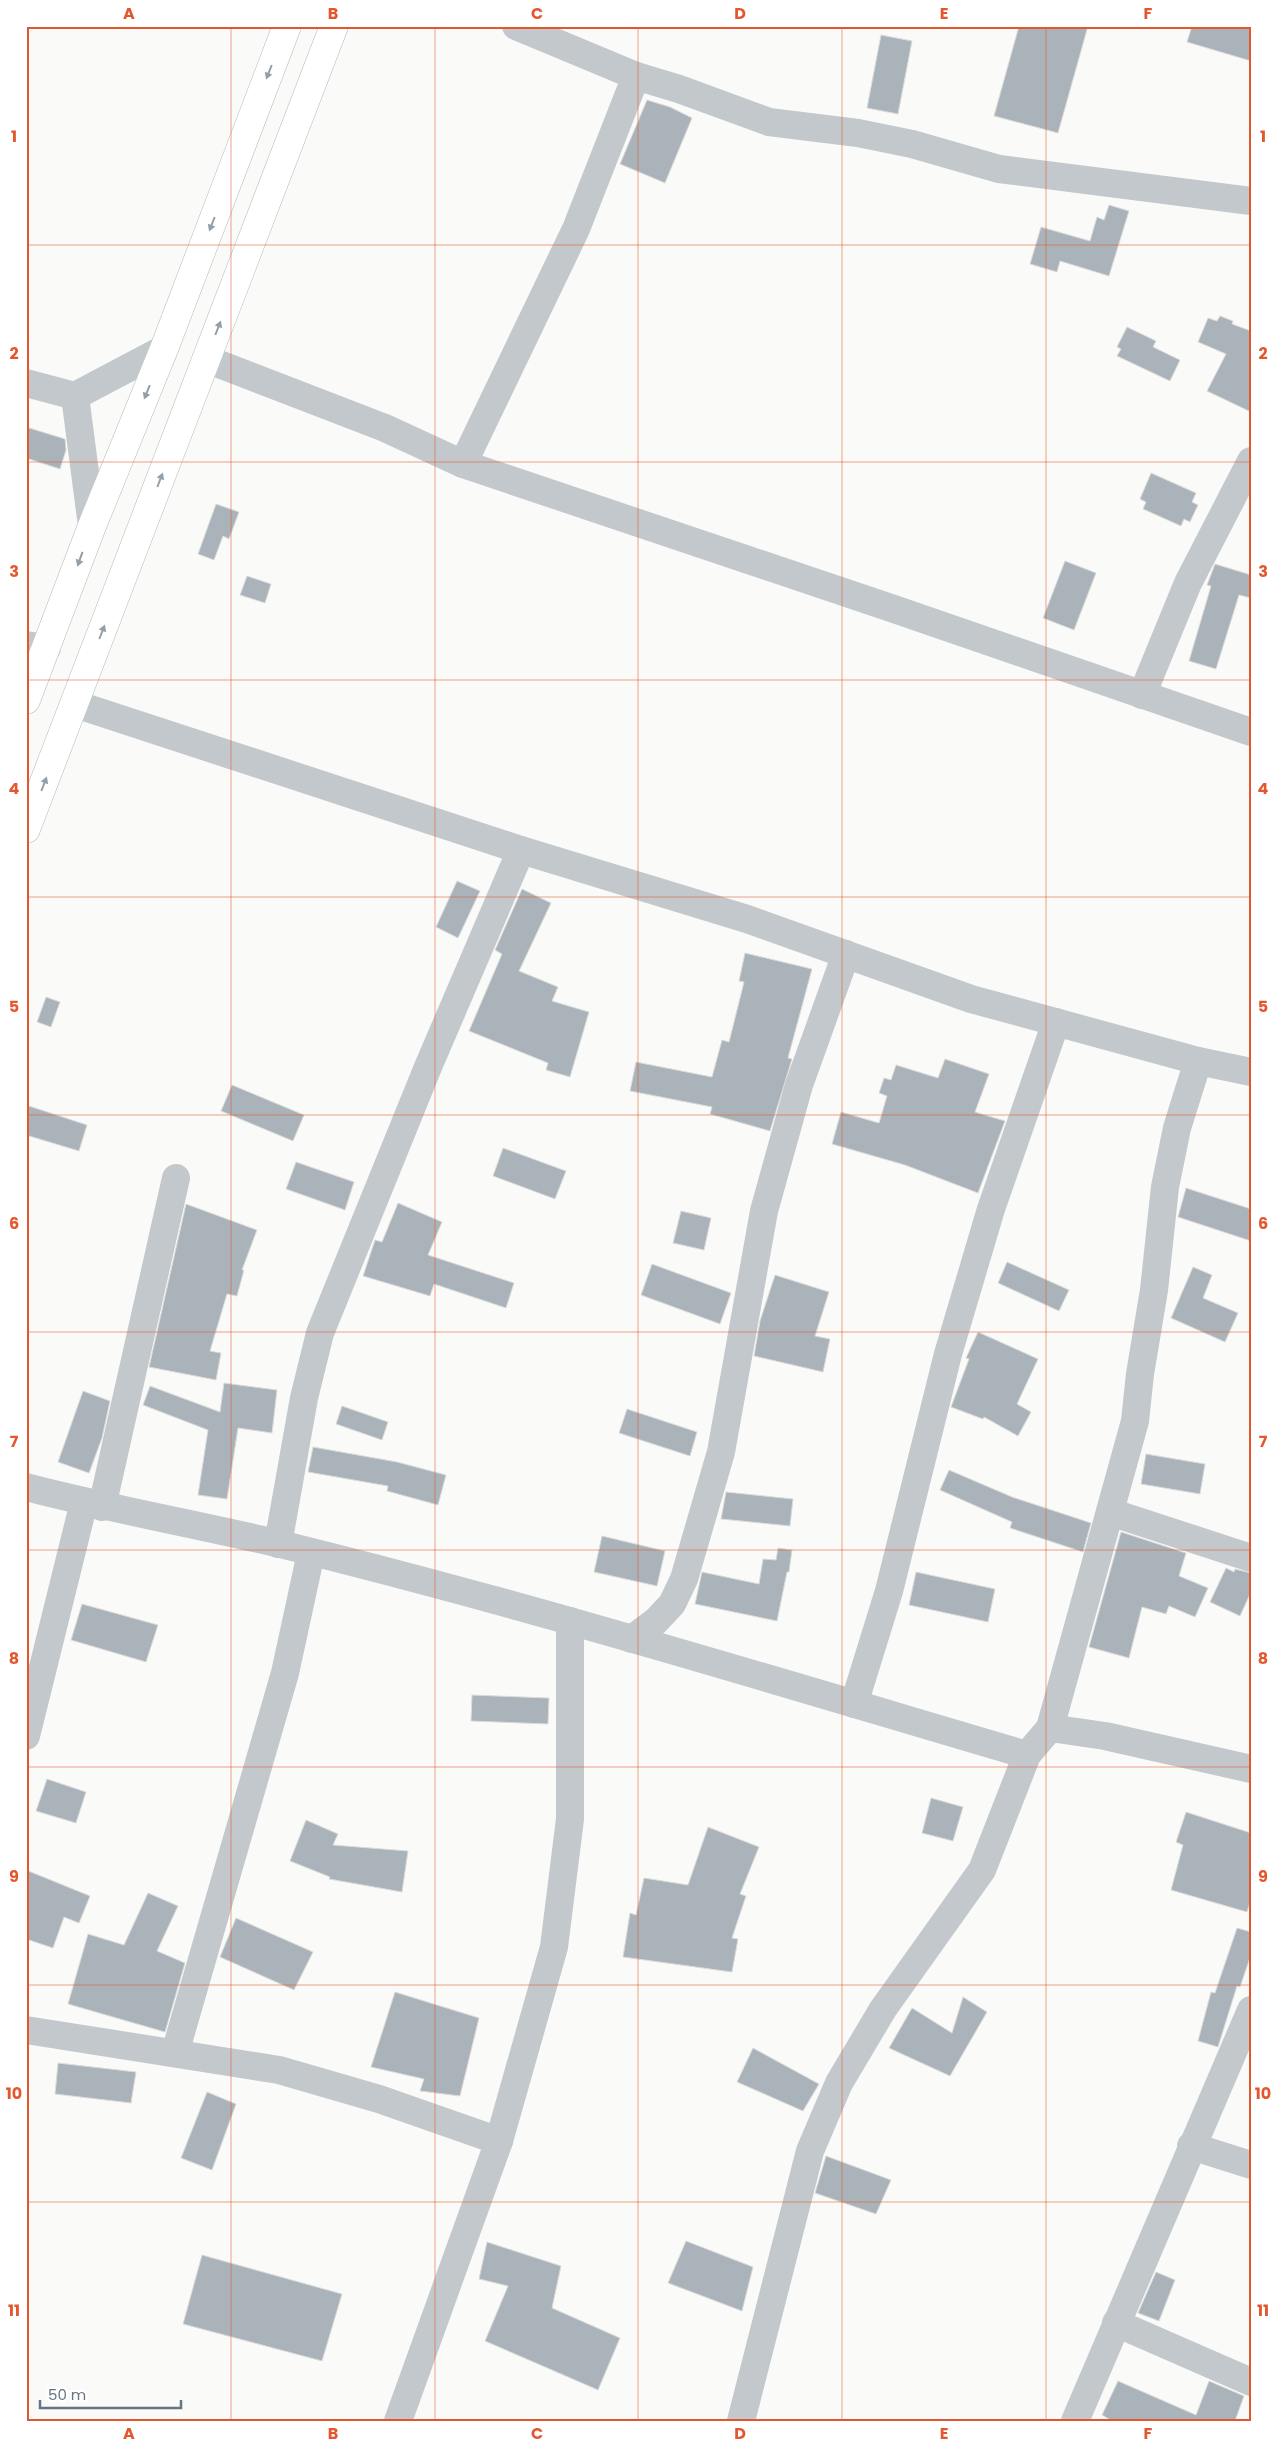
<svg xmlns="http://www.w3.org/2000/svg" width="1277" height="2447" viewBox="0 0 1277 2447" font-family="Poppins,sans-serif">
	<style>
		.building { fill: #aab3b9; stroke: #dcdcda }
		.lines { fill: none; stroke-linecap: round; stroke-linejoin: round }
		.highway-casing { stroke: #b4b9bd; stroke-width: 29 }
		.minor { stroke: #c3c8cc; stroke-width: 28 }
		.highway { stroke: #fff; stroke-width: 28 }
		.oneway { fill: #939fa8 }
		.grid { fill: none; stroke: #e4572e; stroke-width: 1; stroke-opacity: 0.55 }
		.neatline { fill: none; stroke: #e4572e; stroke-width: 2 }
		.grid-label { font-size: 16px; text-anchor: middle; font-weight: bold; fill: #e4572e }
	</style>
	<rect width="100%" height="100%" fill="#fafaf8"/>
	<g class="building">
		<polygon points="1019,26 1088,26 1058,133 994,116"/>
		<polygon points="1192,26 1251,26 1251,61 1187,42"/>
		<polygon points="881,35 912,41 898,114 867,108"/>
		<polygon points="647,100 670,107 692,118 665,183 620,164"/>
		<polygon points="1109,205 1129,211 1109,276 1060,261 1057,272 1030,264 1041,227 1090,241 1097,217 1104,220"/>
		<polygon points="1220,316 1233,321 1232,324 1251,331 1251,412 1207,391 1226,354 1198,342 1208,318 1217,321"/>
		<polygon points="1127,327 1156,341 1153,347 1180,360 1170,381 1117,356 1121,349 1117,347"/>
		<polygon points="26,427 65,439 66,450 60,469 26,458"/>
		<polygon points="1151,473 1196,493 1192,502 1198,505 1190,522 1184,519 1181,526 1143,509 1146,502 1140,499"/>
		<polygon points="216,504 239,512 229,539 223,536 214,560 198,554"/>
		<polygon points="1065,561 1096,573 1074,630 1043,618"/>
		<polygon points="1215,564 1251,575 1251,598 1239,595 1216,669 1189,661 1211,586 1207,585"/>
		<polygon points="247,576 271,584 265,603 240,595"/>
		<polygon points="457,881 480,891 458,938 436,927"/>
		<polygon points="522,889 551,903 519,971 558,987 552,1001 589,1012 570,1077 546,1070 548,1063 469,1031 502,954 495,950"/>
		<polygon points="745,953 812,969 788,1058 792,1059 770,1131 710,1114 712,1107 630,1091 636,1062 712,1077 722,1040 729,1042 744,982 739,981"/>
		<polygon points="46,997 60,1002 51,1027 37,1022"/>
		<polygon points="945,1059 989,1074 975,1112 1005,1121 978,1193 905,1165 832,1144 841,1112 879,1123 887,1096 879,1093 884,1078 891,1080 896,1065 938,1078"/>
		<polygon points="232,1085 304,1115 293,1141 221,1111"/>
		<polygon points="26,1105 87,1125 79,1151 26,1135"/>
		<polygon points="503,1148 566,1171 555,1199 493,1176"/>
		<polygon points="296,1162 354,1182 345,1210 286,1189"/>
		<polygon points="1186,1188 1251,1209 1251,1241 1178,1217"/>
		<polygon points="398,1203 442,1222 428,1255 514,1283 506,1308 434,1284 430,1296 363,1276 375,1240 382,1242"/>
		<polygon points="186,1204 257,1230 242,1270 244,1270 237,1296 227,1294 210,1351 221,1353 216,1380 149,1367"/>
		<polygon points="681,1211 711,1218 704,1250 673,1243"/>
		<polygon points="1007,1262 1069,1290 1059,1311 998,1283"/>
		<polygon points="652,1264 731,1293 720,1324 641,1295"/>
		<polygon points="1193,1267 1212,1275 1203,1298 1238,1313 1225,1342 1171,1318"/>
		<polygon points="775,1275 829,1292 815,1336 830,1339 823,1372 754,1356 760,1321"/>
		<polygon points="978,1332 1038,1359 1017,1404 1031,1412 1018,1436 984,1417 983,1419 951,1407 969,1359 966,1358"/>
		<polygon points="224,1383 277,1390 272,1433 238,1428 227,1499 198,1495 208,1430 143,1405 150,1386 220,1412"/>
		<polygon points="83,1391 110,1401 102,1438 89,1473 58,1462"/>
		<polygon points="342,1406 388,1422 382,1440 336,1424"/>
		<polygon points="627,1409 697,1432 690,1456 619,1433"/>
		<polygon points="313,1447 397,1462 446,1475 438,1505 387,1491 388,1486 308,1472"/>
		<polygon points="1146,1454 1205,1464 1200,1494 1141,1484"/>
		<polygon points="949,1470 1012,1497 1091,1523 1083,1552 1010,1528 1012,1522 940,1490"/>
		<polygon points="726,1492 793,1499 790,1526 721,1519"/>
		<polygon points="1121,1532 1186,1553 1179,1576 1208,1588 1195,1617 1169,1606 1166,1614 1142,1607 1129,1658 1089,1647"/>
		<polygon points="602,1536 665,1551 657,1586 594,1572"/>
		<polygon points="778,1548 792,1550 789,1572 787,1572 777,1621 695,1604 702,1572 759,1584 763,1559 776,1560"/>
		<polygon points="1226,1568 1234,1572 1235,1569 1251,1573 1251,1592 1240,1616 1210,1602"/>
		<polygon points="916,1572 995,1589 988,1622 909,1605"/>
		<polygon points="82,1604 158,1625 146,1662 71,1640"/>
		<polygon points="472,1695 549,1698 548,1724 471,1721"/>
		<polygon points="47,1779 86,1792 76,1823 36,1811"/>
		<polygon points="931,1798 963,1807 953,1841 922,1833"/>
		<polygon points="1186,1812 1251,1833 1251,1899 1247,1912 1171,1890 1183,1845 1176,1842"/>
		<polygon points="306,1820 338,1834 333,1845 408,1851 402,1892 329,1879 330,1877 290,1861"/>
		<polygon points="708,1827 759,1847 740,1894 746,1896 732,1938 738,1939 732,1972 623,1957 630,1913 636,1915 644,1878 688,1885"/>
		<polygon points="26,1870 90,1896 79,1923 64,1917 53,1948 26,1939"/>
		<polygon points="148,1893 178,1906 157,1951 185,1963 165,2032 68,2004 88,1934 124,1945"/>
		<polygon points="236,1918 313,1952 294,1990 220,1957"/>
		<polygon points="1237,1928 1251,1932 1251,1955 1240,1987 1237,1986 1218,2047 1198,2041 1211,1992 1215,1993"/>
		<polygon points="395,1992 479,2018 460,2096 420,2091 424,2079 371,2067"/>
		<polygon points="963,1997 987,2012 950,2076 889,2048 912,2008 952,2033"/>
		<polygon points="753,2048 819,2084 803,2111 737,2082"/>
		<polygon points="58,2063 136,2072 131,2103 55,2094"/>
		<polygon points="207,2092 236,2104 212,2170 181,2158"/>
		<polygon points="826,2156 891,2180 876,2214 815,2193"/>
		<polygon points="686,2241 753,2267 742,2311 668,2283"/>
		<polygon points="487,2242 561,2266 552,2308 620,2338 598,2390 485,2341 508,2286 479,2279"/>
		<polygon points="202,2255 342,2294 322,2361 183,2324"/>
		<polygon points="1156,2272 1175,2280 1159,2321 1138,2313"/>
		<polygon points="1118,2381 1196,2415 1209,2381 1244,2396 1235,2421 1112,2421 1102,2415"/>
	</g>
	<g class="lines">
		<defs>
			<g id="highway">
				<polyline points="26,700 92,526 164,349 287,26"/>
				<polyline points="26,829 334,26"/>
			</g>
		</defs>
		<use href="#highway" class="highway-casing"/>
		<g class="minor">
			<polyline points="516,26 636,76"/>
			<polyline points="206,359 385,428 463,464 894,609 1251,732"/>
			<polyline points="26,383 75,396 164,349"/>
			<polyline points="75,396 92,526"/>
			<polyline points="463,464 576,229 636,76 679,89 769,122 858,133 912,144 999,169 1251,201"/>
			<polyline points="26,645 47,648"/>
			<polyline points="1142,695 1188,583 1251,461"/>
			<polyline points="75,704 521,850 747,919 971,999 1198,1061"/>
			<path d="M 26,1487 C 110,1509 196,1524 280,1544 C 532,1606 779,1682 1027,1755"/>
			<polyline points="102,1507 176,1178"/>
			<polyline points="1110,1512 1251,1558"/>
			<polyline points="278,1544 304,1398 320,1333 428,1067 521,850"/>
			<polyline points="632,1639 656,1621 672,1604 684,1579 721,1452 764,1211 799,1085 846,954"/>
			<polyline points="854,1704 889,1591 948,1354 991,1209 1056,1022"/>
			<polyline points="1050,1728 1135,1421 1140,1374 1154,1290 1165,1187 1177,1128 1198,1061 1251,1072"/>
			<polyline points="26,1736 84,1502"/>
			<polyline points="26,2030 279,2070 379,2099 499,2141"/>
			<polyline points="175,2053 285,1673 311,1553"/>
			<polyline points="1191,2146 1251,2165"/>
			<polyline points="1116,2323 1251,2382"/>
			<polyline points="398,2421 499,2141 554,1947 570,1819 570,1621"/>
			<polyline points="741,2421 810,2151 839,2083 883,2009 982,1870 1027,1755 1050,1728 1105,1736 1251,1769"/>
			<polyline points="1075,2421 1251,2010"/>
		</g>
		<use href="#highway" class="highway"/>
	</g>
	<defs><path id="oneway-solid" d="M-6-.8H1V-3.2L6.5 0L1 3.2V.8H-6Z" transform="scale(1.25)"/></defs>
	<g class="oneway">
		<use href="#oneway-solid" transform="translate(269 72) rotate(111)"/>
		<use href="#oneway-solid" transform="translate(212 224) rotate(111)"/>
		<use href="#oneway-solid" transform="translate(218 328) rotate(-69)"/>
		<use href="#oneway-solid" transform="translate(147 392) rotate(112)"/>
		<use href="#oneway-solid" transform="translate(160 480) rotate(-69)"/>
		<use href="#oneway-solid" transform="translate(80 559) rotate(110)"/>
		<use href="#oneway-solid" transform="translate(102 632) rotate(-69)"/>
		<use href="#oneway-solid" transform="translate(44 784) rotate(-69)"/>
	</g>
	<path class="grid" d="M 231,26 L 231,2421M 435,26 L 435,2421M 638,26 L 638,2421M 842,26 L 842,2421M 1046,26 L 1046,2421M 26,245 L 1251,245M 26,462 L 1251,462M 26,680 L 1251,680M 26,897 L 1251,897M 26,1115 L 1251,1115M 26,1332 L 1251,1332M 26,1550 L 1251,1550M 26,1767 L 1251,1767M 26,1985 L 1251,1985M 26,2202 L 1251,2202"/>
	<rect width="1277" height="2447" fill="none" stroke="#ffffff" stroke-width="55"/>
	<path d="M40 2400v8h141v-8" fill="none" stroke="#657683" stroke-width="2.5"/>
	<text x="48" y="2400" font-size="15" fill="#657683" stroke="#ffffff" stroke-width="4" paint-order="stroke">50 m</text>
	<rect x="28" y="28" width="1222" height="2392" class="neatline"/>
	<g class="grid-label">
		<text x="129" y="19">A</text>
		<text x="333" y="19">B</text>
		<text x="537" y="19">C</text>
		<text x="740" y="19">D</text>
		<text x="944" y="19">E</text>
		<text x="1148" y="19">F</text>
		<text x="14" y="142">1</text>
		<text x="1263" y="142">1</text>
		<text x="14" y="359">2</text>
		<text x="1263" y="359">2</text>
		<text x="14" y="577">3</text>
		<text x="1263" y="577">3</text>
		<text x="14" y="794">4</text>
		<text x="1263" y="794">4</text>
		<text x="14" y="1012">5</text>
		<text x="1263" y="1012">5</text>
		<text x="14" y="1229">6</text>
		<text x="1263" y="1229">6</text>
		<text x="14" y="1447">7</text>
		<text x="1263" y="1447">7</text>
		<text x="14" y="1664">8</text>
		<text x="1263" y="1664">8</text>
		<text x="14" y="1882">9</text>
		<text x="1263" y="1882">9</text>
		<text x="14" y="2099">10</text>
		<text x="1263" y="2099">10</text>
		<text x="14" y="2316">11</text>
		<text x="1263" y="2316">11</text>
		<text x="129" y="2439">A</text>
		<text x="333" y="2439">B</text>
		<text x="537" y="2439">C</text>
		<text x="740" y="2439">D</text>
		<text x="944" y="2439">E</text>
		<text x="1148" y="2439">F</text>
	</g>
</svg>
